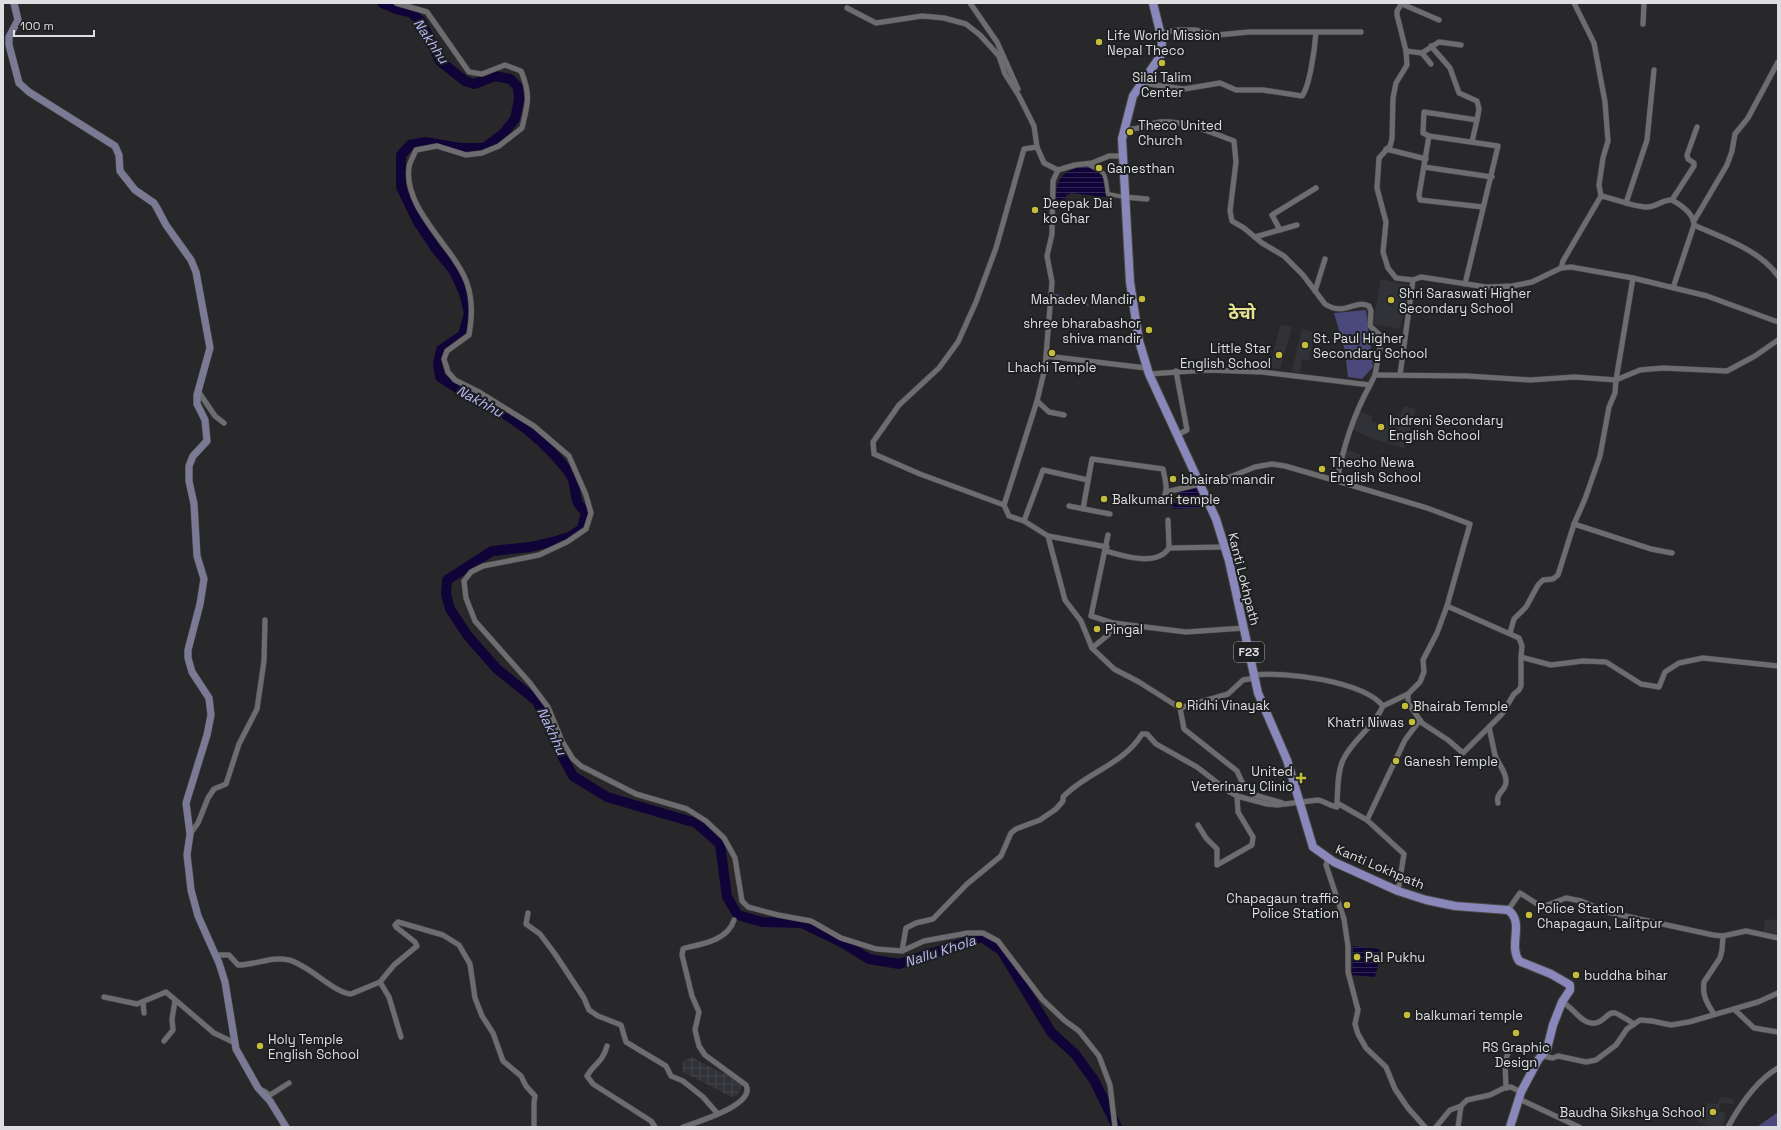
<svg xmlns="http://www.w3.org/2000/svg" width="1781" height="1130" viewBox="0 0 1781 1130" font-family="'Space Grotesk','Noto Sans Devanagari',sans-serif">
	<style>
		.built { fill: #313138 }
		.industrial { fill: url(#industrial-grid) }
		.park { fill: #4b487c }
		.water { fill: url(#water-rules) }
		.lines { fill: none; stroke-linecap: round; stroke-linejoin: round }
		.river { stroke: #100338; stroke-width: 10 }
		.pedestrian-casing { stroke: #474749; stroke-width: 5 }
		.minor-casing { stroke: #474749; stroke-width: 6 }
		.secondary-casing { stroke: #474749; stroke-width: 8 }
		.primary-casing { stroke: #474749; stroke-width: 10 }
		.pedestrian { stroke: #6d6d70; stroke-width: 3.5 }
		.minor { stroke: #6d6d70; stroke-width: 5 }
		.secondary { stroke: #7b7a95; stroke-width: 7 }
		.primary { stroke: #8a88ba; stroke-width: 8 }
		.poi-dot { fill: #c6bc3c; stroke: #1e1f21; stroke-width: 1.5 }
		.labels { text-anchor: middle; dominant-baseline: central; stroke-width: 4; stroke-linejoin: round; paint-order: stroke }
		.shield { fill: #1e1f21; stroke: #a5a5a7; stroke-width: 1 }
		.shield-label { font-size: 12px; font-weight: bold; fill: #dfdfe1 }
		.poi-label { font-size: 13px; fill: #dfdfe1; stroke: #1e1f21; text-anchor: start }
		.street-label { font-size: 13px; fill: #dfdfe1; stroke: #1e1f21 }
		.water-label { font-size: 14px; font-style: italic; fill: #b7b7f6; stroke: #1e1f21 }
		.district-label { font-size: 17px; font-weight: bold; fill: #e7e192; stroke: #1e1f21 }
	</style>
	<defs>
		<pattern id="industrial-grid" width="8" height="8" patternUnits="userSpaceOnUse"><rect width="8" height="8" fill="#313138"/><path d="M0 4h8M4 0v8" fill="none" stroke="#45454b"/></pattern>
		<pattern id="water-rules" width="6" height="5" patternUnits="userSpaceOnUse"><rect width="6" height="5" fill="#100338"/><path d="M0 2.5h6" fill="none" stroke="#322754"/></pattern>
	</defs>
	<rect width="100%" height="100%" fill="#28282a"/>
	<g class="built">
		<polygon points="1381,279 1409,285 1400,329 1373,324"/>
		<polygon points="1280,325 1292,327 1288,342 1280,369 1270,368"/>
		<polygon points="1302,329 1314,332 1309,361 1302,359 1300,373 1292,371"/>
		<polygon points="1404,406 1416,409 1404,448 1373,439 1351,429 1358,411 1372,416 1372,422 1385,426 1388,420 1397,422"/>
		<polygon points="1346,450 1366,456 1362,467 1342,461"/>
		<polygon points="1765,919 1778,920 1778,934 1763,933"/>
		<polygon points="1720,1097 1734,1099 1734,1104 1721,1103 1718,1111 1726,1113 1723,1127 1711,1127 1698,1122 1698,1117 1704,1115 1707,1103 1718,1104"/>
	</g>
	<polygon class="industrial" points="691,1057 740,1082 741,1087 737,1096 732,1097 683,1072 682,1063"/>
	<g class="park">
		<polygon points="1051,293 1086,300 1089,306 1051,299"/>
		<polygon points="1366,310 1373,367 1362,379 1348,377 1345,351 1334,313"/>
		<polygon points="1778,1112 1778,1127 1757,1127"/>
	</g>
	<g class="water">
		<path d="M 1083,166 L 1091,167 L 1104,175 L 1108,194 L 1105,197 L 1071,193 L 1066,196 L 1062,209 L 1056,208 C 1056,183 1056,173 1083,166 Z"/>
		<polygon points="1197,486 1206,507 1173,509 1172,503 1178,501 1177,491"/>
		<polygon points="1353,946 1379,949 1380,958 1375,977 1352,975"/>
	</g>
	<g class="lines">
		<path class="river" d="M 382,3 L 396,9 L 410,12 L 421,21 L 440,61 L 465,81 L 474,84 L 495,76 L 510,79 L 518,87 L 519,100 L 515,119 L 503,134 L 484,148 L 460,148 L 425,142 L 410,145 L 401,155 L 401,187 L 418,222 L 436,249 L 454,271 L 464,293 L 469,313 L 463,335 L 441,350 L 438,363 L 440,377 C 458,390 477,398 496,409 C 523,424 549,447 568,471 C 577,482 573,491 578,503 C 579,506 583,509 586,512 L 582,529 L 569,537 L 556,541 L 530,547 L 492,551 L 447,580 L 446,594 L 450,609 L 468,636 L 497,669 L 537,701 L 559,750 L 573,776 L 607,797 L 696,823 L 720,844 L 727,897 L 738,915 L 762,922 L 802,923 L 841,942 L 869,959 L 899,964 L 982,937 L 1001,950 L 1051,1032 L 1075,1054 L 1094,1080 L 1117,1127"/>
		<defs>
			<path id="pedestrian" d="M 1087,164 C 1108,175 1104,170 1108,194 L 1124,197"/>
			<g id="minor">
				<path d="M 396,3 L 427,12 L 469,72 L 482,74 L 505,65 L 521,71 C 531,95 528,103 522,128 L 499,146 L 482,153 L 466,155 L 437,146 L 416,150 C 414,155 410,161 409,167 C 403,209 454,247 467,283 C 473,301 472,317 469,335 L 447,351 L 444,359 L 448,372 L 455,380 L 479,392 L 534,426 L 569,456 L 586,495 L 591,513 L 586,529 L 567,542 L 539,555 L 483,566 L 471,572 L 464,581 L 466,598 L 475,621 L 530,683 L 548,707 L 562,741 L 573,759 L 581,766 L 636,794 L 687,809 L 706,821 L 724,838 L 735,858 L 742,901 L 748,907 L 778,915 L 811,921 L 841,938 L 876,949 L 902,951 L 924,941 L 968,933 L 983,933 L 998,941 L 1042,999 L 1064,1020 L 1079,1031 L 1099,1056 L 1110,1085 L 1115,1127"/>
				<polyline points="970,3 997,42 1018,89"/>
				<polyline points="1402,3 1397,11 1397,15 1406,51 1407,65 1396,83 1393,98 1392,139 1390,146 1379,158 1377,188 1386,222 1383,252 1388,268 1396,278 1413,280"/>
				<polyline points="1402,4 1439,20"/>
				<polyline points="847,8 876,23 922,16 944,18 966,24 980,35 999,56 1005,74 1019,96 1034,126 1037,147 1044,163 1058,170 1075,165 1092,163 1109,156 1122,156"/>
				<polyline points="1643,24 1644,3"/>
				<polyline points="1160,33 1179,30 1195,30 1217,35 1249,32 1361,32"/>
				<polyline points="1431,46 1450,68 1459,93 1477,101 1479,109 1477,120"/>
				<polyline points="1406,51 1422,53 1439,42 1461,45"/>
				<polyline points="1422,53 1431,64"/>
				<path d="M 1141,83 L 1184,89 L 1220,83 L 1236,90 L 1263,90 L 1302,96 C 1310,86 1315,46 1316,32"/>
				<path d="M 1124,129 C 1138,131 1147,124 1160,122 C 1182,120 1213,133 1234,141 L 1236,162 L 1230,211 L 1232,221 L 1244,228 L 1262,243 L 1284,256 L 1303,275 L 1325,304 C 1345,317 1353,299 1369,306 L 1371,311 L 1370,326 L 1382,337 L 1375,375 L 1370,385 L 1262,372 L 1206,370 L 1149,374"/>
				<polyline points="1429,136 1419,195 1420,200 1483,207"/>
				<polyline points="1037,147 1024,149 996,248 976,302 958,342 939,368 899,405 873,442 874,454 920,474 1004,505 1009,516 1024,521 1048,536 1065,600 1081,621 1092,648 1114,669 1139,682 1180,708"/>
				<polyline points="1386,149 1426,159"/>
				<polyline points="1424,167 1492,177"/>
				<polyline points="1058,170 1053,181 1052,234 1047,256 1052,282 1045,368 1037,401 1049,412 1064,415"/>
				<path d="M 1601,196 C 1616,199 1630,206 1645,207 C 1657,208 1662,199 1672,200 C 1681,205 1694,214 1694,225 C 1722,238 1759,249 1778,276"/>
				<polyline points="1124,197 1147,199"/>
				<polyline points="1672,200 1694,166 1694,163 1688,159 1687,155 1697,127"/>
				<polyline points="1626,203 1647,140 1654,70"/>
				<polyline points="1694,221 1727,165 1732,151 1735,134 1748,118 1778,62"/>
				<polyline points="1280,230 1272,215 1316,188"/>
				<polyline points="1255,237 1297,225"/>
				<polyline points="1561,268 1563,261 1601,196 1599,185 1603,158 1608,141 1605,102 1594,43 1574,3"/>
				<polyline points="1465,284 1498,146 1429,136 1423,133 1424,112 1477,120 1472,142"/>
				<polyline points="1673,288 1694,225"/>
				<polyline points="1315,291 1325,259"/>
				<polyline points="1046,356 1146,368"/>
				<polyline points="1176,371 1187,430 1177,435"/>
				<polyline points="1375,375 1467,376 1530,380 1575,377 1616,380 1640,370 1663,368 1727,371 1755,356 1778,340"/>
				<polyline points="1400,375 1413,280 1421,277 1486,287 1512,286 1532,282 1561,268 1571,267 1633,278 1707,296 1778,322"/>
				<polyline points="198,391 215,416 224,423"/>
				<polyline points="1337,481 1427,508 1470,524 1447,606 1519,638 1522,646 1521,657 1551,665 1583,661 1606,662 1641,684 1659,687 1665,672 1679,663 1703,658 1778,666"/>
				<path d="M 1166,492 L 1230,477 L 1255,467 L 1272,464 L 1285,466 L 1337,481 C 1343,447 1353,416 1370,385"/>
				<polyline points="1004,505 1037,401"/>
				<polyline points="1069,506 1110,514"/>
				<path d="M 1083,509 L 1092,459 L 1163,469 C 1165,480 1171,496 1158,501 L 1115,499"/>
				<polyline points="1168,520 1169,548"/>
				<polyline points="1024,521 1043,470 1088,480"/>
				<polyline points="1574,524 1651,549 1672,553"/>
				<polyline points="1108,535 1091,616 1113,623 1186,632 1244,628"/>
				<polyline points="1048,536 1107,547"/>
				<path d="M 1106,551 C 1123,556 1157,567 1169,548 L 1225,547"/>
				<polyline points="1447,606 1437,633 1423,660 1424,672 1420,682 1408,694 1408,703 1422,723 1448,740 1463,753 1502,714 1514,694 1519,690 1521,686 1521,657"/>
				<polyline points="1510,633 1514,619 1526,607 1538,585 1543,580 1553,579 1558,575 1574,524 1585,499 1600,456 1609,407 1615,393 1616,380 1633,278"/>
				<polyline points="1092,648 1108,635 1113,623"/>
				<path d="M 1253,675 C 1284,671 1363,681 1383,706 L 1408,694"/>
				<polyline points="1255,678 1243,680 1228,694 1180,708 1184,729 1237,771 1242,782 1255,795 1282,803"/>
				<path d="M 1489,727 C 1491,736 1493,746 1495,755 C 1498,764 1506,771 1506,781 C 1507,790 1495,793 1498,803"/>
				<path d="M 1367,820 L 1337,803 C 1338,789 1337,773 1343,760 C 1352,740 1374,727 1383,706"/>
				<polyline points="1198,825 1206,838 1217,849 1217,865 1252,845 1253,837 1238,812 1237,796"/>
				<polyline points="190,834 198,823 208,798 214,789 226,784 239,744 257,709 264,661 265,620"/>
				<polyline points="1328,859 1326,865 1344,919 1348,946 1348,972 1358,1010 1355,1024 1358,1034 1366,1048 1386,1067 1395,1089 1408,1108 1425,1127"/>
				<polyline points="1398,891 1404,854 1367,820 1405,740 1420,720"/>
				<polyline points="1508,910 1520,893 1542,907 1566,898 1581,901 1607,912 1713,935 1723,936 1746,931 1778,938"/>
				<polyline points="528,913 526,924 540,934 555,954 584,998 589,1010 598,1016 621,1025 626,1042 666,1066 671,1076 683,1081 703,1097 718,1114"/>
				<path d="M 902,951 L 906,928 L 916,923 L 933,919 L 967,884 L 1001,856 L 1011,833 L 1016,829 L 1040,820 L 1056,809 L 1063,801 L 1063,797 C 1087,772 1123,765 1142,734 L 1147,734 L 1156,744 L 1197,767 L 1228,791 L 1237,796 L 1267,804 L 1277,805 L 1318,800 C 1325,801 1329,806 1337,807 L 1337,803"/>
				<path d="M 215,955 L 229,955 L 238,965 C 256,965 271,956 289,960 C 309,965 334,993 351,994 L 380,982 L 394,965 L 417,946 L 415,942 L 396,927 L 395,925 L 398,922 L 443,935 L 459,945 L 470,964 L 475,998 L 482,1016 L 493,1033 L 503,1061 L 521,1076 L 526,1086 L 535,1096 L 534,1103 L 534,1127"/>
				<polyline points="380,982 389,997 401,1037"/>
				<polyline points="104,997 137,1004 166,992 214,1033 235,1043"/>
				<polyline points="143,1002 144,1013"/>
				<path d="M 1562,1002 C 1574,1008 1580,1022 1591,1023 C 1603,1025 1607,1011 1615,1013 C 1621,1015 1628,1020 1634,1024"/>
				<polyline points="1734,1009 1754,1028 1778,1032"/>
				<path d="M 1714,1014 C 1707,1003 1702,996 1704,982 L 1720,958 L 1722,950 L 1723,936"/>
				<polyline points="164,1041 173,1030 172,1019 175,1001"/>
				<path d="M 607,1046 C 602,1064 594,1063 587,1076 L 593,1084 L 651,1121 L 655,1127"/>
				<polyline points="1542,1056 1553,1058 1558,1056 1586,1062 1596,1060 1616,1045 1627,1029 1640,1020 1652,1021 1671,1025 1689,1022 1758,1002 1778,993"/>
				<polyline points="1506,1088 1505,1061 1510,1048"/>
				<polyline points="264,1091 270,1095 289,1083"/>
				<polyline points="1519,1099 1579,1127"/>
				<path d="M 683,1127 C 697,1122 756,1105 746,1085 L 705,1055 L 699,1046 L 695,1030 L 699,1012 L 692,996 L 682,955 L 683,949 L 685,948 C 703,944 728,940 734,920"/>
				<polyline points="1436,1127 1450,1110 1461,1106 1467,1100 1490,1095 1504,1088 1511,1087 1521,1092"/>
				<polyline points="1458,1127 1461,1106"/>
				<path d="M 1728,1127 C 1740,1105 1757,1080 1778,1068"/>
			</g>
			<polyline id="secondary" points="14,3 18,20 9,37 9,45 19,83 29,92 115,146 119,155 120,171 135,190 154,203 157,208 166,225 191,260 196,272 210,348 197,395 197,404 205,420 207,441 193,456 189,466 189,481 194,504 197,556 204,579 200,604 188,650 188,658 192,672 209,698 211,715 207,735 186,803 190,834 187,855 189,872 191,890 198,916 219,963 225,982 236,1049 258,1088 270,1101 286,1127"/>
			<path id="primary" d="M 1153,3 L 1162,40 L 1161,55 L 1133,96 L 1122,139 L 1130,282 L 1139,341 L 1149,374 L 1216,519 L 1229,561 L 1258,693 L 1287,760 L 1313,847 L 1334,862 L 1398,891 L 1426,900 L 1455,906 L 1508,910 C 1525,922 1508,945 1519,961 L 1551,974 L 1570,985 L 1570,990 L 1562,1002 L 1553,1025 L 1547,1049 L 1538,1060 L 1521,1092 L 1510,1127"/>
		</defs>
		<use href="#pedestrian" class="pedestrian-casing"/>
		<use href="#minor" class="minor-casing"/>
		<use href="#secondary" class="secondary-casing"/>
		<use href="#primary" class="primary-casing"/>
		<use href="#pedestrian" class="pedestrian"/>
		<use href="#minor" class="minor"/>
		<use href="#secondary" class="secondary"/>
		<use href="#primary" class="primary"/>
	</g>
	<g class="poi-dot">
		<circle cx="1099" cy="42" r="4"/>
		<circle cx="1162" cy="63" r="4"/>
		<circle cx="1130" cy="132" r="4"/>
		<circle cx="1099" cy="168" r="4"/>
		<circle cx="1035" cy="210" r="4"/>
		<circle cx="1142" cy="299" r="4"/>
		<circle cx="1391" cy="300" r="4"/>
		<circle cx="1149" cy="330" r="4"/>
		<circle cx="1305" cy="345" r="4"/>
		<circle cx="1052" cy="353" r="4"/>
		<circle cx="1279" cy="355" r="4"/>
		<circle cx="1381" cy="427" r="4"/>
		<circle cx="1322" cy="469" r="4"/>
		<circle cx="1173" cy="479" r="4"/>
		<circle cx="1104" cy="499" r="4"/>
		<circle cx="1097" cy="629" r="4"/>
		<circle cx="1179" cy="705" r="4"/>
		<circle cx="1405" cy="706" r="4"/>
		<circle cx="1412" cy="722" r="4"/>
		<circle cx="1396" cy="761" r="4"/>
		<path d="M1299 772h4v4h4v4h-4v4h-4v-4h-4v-4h4z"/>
		<circle cx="1347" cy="905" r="4"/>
		<circle cx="1529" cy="915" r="4"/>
		<circle cx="1357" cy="957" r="4"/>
		<circle cx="1576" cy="975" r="4"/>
		<circle cx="1407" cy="1015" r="4"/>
		<circle cx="1516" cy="1033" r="4"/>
		<circle cx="260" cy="1046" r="4"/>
		<circle cx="1713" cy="1112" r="4"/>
	</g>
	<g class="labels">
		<rect class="shield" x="1234" y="642" width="30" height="20" rx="3"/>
		<g class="shield-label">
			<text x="1249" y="652">F23</text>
		</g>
		<g class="poi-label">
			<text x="1107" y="35">Life World Mission<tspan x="1107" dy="15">Nepal Theco</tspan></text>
			<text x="1162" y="77" text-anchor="middle">Silai Talim<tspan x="1162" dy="15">Center</tspan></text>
			<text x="1138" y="125">Theco United<tspan x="1138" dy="15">Church</tspan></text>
			<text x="1107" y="168">Ganesthan</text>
			<text x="1043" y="203">Deepak Dai<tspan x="1043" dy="15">ko Ghar</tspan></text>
			<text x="1399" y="293">Shri Saraswati Higher<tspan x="1399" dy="15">Secondary School</tspan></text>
			<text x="1134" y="299" text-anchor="end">Mahadev Mandir</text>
			<text x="1141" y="323" text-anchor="end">shree bharabashor<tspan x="1141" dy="15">shiva mandir</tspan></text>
			<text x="1313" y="338">St. Paul Higher<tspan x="1313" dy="15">Secondary School</tspan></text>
			<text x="1271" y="348" text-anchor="end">Little Star<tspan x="1271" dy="15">English School</tspan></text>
			<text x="1052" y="367" text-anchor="middle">Lhachi Temple</text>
			<text x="1389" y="420">Indreni Secondary<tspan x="1389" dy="15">English School</tspan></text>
			<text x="1330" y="462">Thecho Newa<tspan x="1330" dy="15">English School</tspan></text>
			<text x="1181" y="479">bhairab mandir</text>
			<text x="1112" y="499">Balkumari temple</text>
			<text x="1105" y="629">Pingal</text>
			<text x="1187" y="705">Ridhi Vinayak</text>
			<text x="1413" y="706">Bhairab Temple</text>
			<text x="1404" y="722" text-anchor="end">Khatri Niwas</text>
			<text x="1404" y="761">Ganesh Temple</text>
			<text x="1293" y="771" text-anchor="end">United<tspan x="1293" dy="15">Veterinary Clinic</tspan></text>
			<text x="1339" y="898" text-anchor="end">Chapagaun traffic<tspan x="1339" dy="15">Police Station</tspan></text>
			<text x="1537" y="908">Police Station<tspan x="1537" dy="15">Chapagaun, Lalitpur</tspan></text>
			<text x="1365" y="957">Pal Pukhu</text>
			<text x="1584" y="975">buddha bihar</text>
			<text x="1415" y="1015">balkumari temple</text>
			<text x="268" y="1039">Holy Temple<tspan x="268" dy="15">English School</tspan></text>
			<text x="1516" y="1047" text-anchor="middle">RS Graphic<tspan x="1516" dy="15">Design</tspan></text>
			<text x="1705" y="1112" text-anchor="end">Baudha Sikshya School</text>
		</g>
		<g class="street-label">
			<text transform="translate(1244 579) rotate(76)">Kanti Lokhpath</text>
			<text transform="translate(1380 867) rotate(23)">Kanti Lokhpath</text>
		</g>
		<g class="water-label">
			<text transform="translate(431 41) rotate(56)">Nakhhu</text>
			<text transform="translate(480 401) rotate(29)">Nakhhu</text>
			<text transform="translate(552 731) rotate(65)">Nakhhu</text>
			<text transform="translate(940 951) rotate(-18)">Nallu Khola</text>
		</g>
		<g class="district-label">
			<text x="1242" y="313">ठेचो</text>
		</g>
	</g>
	<rect width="1781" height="1130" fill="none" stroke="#dfdfe1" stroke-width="8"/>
	<path d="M14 30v6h80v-6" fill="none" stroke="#dfdfe1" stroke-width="2"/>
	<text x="20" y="30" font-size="12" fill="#dfdfe1" stroke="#1e1f21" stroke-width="3" paint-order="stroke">100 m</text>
</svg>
